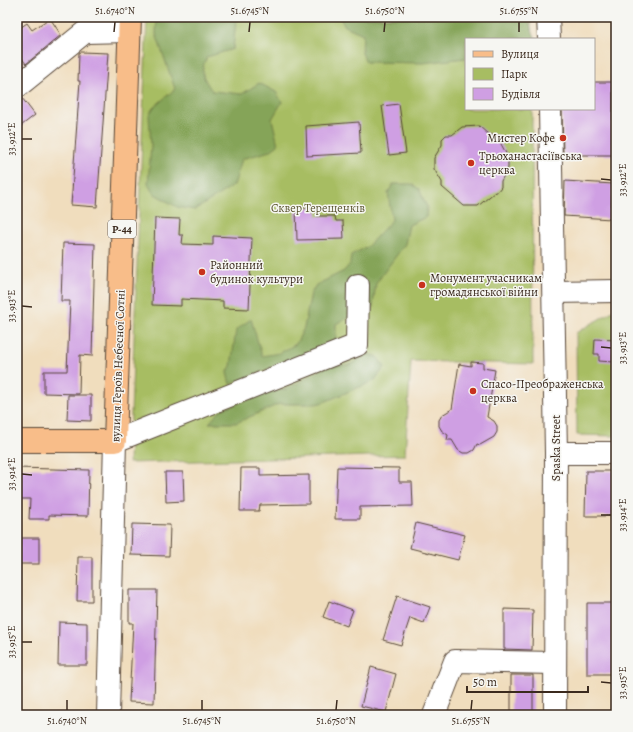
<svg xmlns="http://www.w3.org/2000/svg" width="633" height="732" viewBox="0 0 633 732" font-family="Alegreya,serif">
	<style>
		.green { fill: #a7bd62; stroke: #717440 }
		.forest { fill: #85a458; stroke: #60673b }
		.building { fill: #cf9fe3 }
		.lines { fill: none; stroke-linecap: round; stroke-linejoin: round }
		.minor-casing { stroke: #564536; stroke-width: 24 }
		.major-casing { stroke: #564536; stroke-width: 24 }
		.minor { stroke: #fff; stroke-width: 22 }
		.major { stroke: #f8bd89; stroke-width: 22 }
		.ticks { fill: none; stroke: #3b2a1e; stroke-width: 1.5 }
		.poi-dot { fill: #c8321e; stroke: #f6f6f2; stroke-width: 1.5 }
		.labels { text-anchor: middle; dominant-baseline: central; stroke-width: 3; stroke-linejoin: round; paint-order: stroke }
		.shield { fill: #f6f6f2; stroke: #73675e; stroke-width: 1 }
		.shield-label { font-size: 11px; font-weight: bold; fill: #3b2a1e }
		.poi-label { font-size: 12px; fill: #3b2a1e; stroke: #f6f6f2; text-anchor: start }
		.park-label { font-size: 12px; fill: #5b5632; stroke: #f6f6f2 }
		.street-label { font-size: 12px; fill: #3b2a1e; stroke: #f6f6f2 }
		.neatline { fill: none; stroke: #3b2a1e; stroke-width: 1.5 }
		.ticks-label { font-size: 10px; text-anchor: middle; fill: #3b2a1e }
	</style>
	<rect width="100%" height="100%" fill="#f6f6f2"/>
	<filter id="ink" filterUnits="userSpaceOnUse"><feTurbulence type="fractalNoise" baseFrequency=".025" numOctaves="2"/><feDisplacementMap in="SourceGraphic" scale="8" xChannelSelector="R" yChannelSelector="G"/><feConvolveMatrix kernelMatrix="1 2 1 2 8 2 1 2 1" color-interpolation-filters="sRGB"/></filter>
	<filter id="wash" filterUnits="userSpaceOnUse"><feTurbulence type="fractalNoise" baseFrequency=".012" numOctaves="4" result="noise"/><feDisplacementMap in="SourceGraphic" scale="16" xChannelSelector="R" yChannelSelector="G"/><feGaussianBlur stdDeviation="0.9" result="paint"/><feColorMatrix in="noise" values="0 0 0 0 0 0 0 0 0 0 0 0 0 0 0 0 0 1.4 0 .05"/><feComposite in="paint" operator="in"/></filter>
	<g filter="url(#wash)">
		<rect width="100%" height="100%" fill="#f0ddbd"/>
		<g class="green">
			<polygon points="147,17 531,17 531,39 466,39 466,109 532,109 533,364 411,361 405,455 129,463"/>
			<polygon points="616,309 616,436 577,435 576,333"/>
		</g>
		<g class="forest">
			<path d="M 157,17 L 241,17 L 236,22 L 233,49 L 207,57 C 199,73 203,77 212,91 L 242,94 L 259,83 L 276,92 L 282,102 L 272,119 L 278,145 L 270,151 L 242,159 L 234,185 L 195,210 L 177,207 L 153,193 L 148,184 L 151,145 L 149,115 L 153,108 L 175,89 L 156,34 Z"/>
			<polygon points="339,17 482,17 485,18 527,19 535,37 534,39 466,39 466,58 423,63 366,62 362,53 363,34 345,26"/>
			<polygon points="393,184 412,184 419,189 427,207 426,217 409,225 405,244 376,283 372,313 344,319 336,324 336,343 230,384 227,373 231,366 236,330 251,319 262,356 280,353 296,344 304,328 311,293 316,285 344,271 350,264 351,255 367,247 392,220 388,193"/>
			<polygon points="367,354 376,356 385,367 374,381 324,402 316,404 279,404 236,423 209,423 222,409 269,392 287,389 330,365 349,365"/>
		</g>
		<g id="blocks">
			<g class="building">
				<polygon points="50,18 61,35 26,64 17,51 17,30 27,23 32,30"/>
				<polygon points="81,52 108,53 97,207 71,205 80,81 78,81 79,53"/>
				<polygon points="594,82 613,82 613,155 563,155 562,109 594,109"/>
				<polygon points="22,98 35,115 17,129 17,99"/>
				<polygon points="399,104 406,153 389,155 382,106"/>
				<polygon points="359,122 361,153 307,156 306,126"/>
				<polygon points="479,126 489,135 497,135 501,138 501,144 508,157 508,168 501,181 501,187 497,192 495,192 478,206 464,206 442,187 442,182 434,169 434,158 442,145 442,139 446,135 452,135 462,127"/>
				<polygon points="565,181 613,184 611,219 564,216"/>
				<polygon points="317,207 317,216 335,216 336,221 343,221 344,239 297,240 296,208"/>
				<polygon points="155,218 180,219 179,235 183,235 182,244 213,245 213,236 252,238 249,309 223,308 223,301 181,299 181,306 152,305"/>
				<polygon points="63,243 95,244 92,356 80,355 79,394 44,393 44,371 67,371 70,301 61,301"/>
				<polygon points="595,339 616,340 616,355 613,355 613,362 599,361 599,354 594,354"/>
				<polygon points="471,362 483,363 483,368 495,370 487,417 494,421 497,426 497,432 494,437 480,445 477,444 474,450 469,453 463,453 458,450 452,440 447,440 448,435 442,431 439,426 439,420 442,415 452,409 459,364 471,366"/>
				<polygon points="68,395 91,395 91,421 67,420"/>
				<polygon points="337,467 399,468 399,482 412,482 413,506 360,507 360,519 335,519"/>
				<polygon points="17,468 89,470 88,516 49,515 49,519 29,519 30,499 17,499"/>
				<polygon points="241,468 260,468 260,476 309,475 309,504 260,505 259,511 240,511"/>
				<polygon points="586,471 616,471 616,516 585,516"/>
				<polygon points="165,472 183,472 184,501 166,502"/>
				<polygon points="416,523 465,535 458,560 410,548"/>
				<polygon points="132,524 170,525 169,556 131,555"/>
				<rect x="17" y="538" width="22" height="26"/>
				<polygon points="78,557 92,557 92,601 77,601"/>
				<polygon points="129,590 157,590 154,703 129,702 133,623 129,623"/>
				<polygon points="397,596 430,607 424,623 410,618 401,645 383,640"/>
				<polygon points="329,601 353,610 347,626 323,617"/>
				<polygon points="587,603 614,603 614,624 616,624 616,645 614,645 613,674 587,674"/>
				<polygon points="504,609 533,610 532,650 504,649"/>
				<polygon points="59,622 87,623 87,665 58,665"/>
				<polygon points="371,667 396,674 386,712 361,706"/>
				<polygon points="511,675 533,675 533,714 511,713"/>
			</g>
		</g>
	</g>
	<g filter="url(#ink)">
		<use href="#blocks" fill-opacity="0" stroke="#564536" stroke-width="1"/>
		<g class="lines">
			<defs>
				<g id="minor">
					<polyline points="548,17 549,39"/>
					<polyline points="17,87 85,32 129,31"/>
					<polyline points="550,109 556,453 555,715"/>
					<polyline points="554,292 616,291"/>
					<polyline points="556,453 616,453"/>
					<polyline points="108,715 115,441 357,345 358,285"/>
					<polyline points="434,715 455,661 555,663"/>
				</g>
				<polyline id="major" points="17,441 115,441 130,17"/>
			</defs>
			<use href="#minor" class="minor-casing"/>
			<use href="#major" class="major-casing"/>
			<use href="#minor" class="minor"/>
			<use href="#major" class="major"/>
		</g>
	</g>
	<path class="ticks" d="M 114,32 L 115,22M 249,32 L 250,22M 384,32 L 385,22M 519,32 L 519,22M 22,139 L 32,139M 601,179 L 611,180M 22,306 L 32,307M 601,347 L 611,348M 22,474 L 32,475M 601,515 L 611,515M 22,642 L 32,642M 601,682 L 611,683M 67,710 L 67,700M 202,710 L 202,700M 336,710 L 337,700M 471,710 L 472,700"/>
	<g class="poi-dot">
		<circle cx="563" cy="138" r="4"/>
		<circle cx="471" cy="163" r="4"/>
		<circle cx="202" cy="272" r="4"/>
		<circle cx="422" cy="285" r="4"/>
		<circle cx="473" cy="391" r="4"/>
	</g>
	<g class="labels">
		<rect class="shield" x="108" y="220" width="28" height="18" rx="3"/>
		<g class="shield-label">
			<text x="122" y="229">Р-44</text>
		</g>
		<g class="poi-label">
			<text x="555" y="138" text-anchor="end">Мистер Кофе</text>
			<text x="479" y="156">Трьоханастасіївська<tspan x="479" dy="14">церква</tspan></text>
			<text x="210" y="265">Районний<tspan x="210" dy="14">будинок культури</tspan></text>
			<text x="430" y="278">Монумент учасникам<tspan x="430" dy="14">громадянської війни</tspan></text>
			<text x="481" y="384">Спасо-Преображенська<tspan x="481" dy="14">церква</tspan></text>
		</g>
		<g class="park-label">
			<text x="318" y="208">Сквер Терещенків</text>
		</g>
		<g class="street-label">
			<text transform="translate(118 366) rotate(-88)">вулиця Героїв Небесної Сотні</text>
			<text transform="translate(556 448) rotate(-90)">Spaska Street</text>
		</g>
	</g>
	<rect width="633" height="732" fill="none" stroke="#f6f6f2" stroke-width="44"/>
	<rect x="465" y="38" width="130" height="72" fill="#f6f6f2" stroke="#aba49d"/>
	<rect x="473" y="51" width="20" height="6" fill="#f8bd89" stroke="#aba49d"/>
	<text x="501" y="58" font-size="12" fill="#3b2a1e">Вулиця</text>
	<rect x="473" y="68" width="20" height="12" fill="#a7bd62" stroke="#aba49d"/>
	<text x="501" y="78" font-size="12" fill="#3b2a1e">Парк</text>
	<rect x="473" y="88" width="20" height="12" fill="#cf9fe3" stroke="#aba49d"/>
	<text x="501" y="98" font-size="12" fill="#3b2a1e">Будівля</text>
	<path d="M467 686v6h121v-6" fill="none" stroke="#3b2a1e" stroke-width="2"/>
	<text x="473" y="686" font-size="12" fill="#3b2a1e" stroke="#f6f6f2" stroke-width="3" paint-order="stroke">50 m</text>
	<rect x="22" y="22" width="589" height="688" class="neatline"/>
	<g class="ticks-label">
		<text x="115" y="14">51.6740°N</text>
		<text x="250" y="14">51.6745°N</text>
		<text x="385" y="14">51.6750°N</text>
		<text x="519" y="14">51.6755°N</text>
		<text transform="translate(11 139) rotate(-90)" y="4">33.912°E</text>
		<text transform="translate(622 180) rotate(-90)" y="4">33.912°E</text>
		<text transform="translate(11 306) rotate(-90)" y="4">33.913°E</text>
		<text transform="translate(622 348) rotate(-90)" y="4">33.913°E</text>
		<text transform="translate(11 474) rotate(-90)" y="4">33.914°E</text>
		<text transform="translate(622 515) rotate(-90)" y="4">33.914°E</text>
		<text transform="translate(11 642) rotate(-90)" y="4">33.915°E</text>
		<text transform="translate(622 683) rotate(-90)" y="4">33.915°E</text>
		<text x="67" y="724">51.6740°N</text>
		<text x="202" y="724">51.6745°N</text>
		<text x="336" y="724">51.6750°N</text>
		<text x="471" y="724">51.6755°N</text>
	</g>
</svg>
